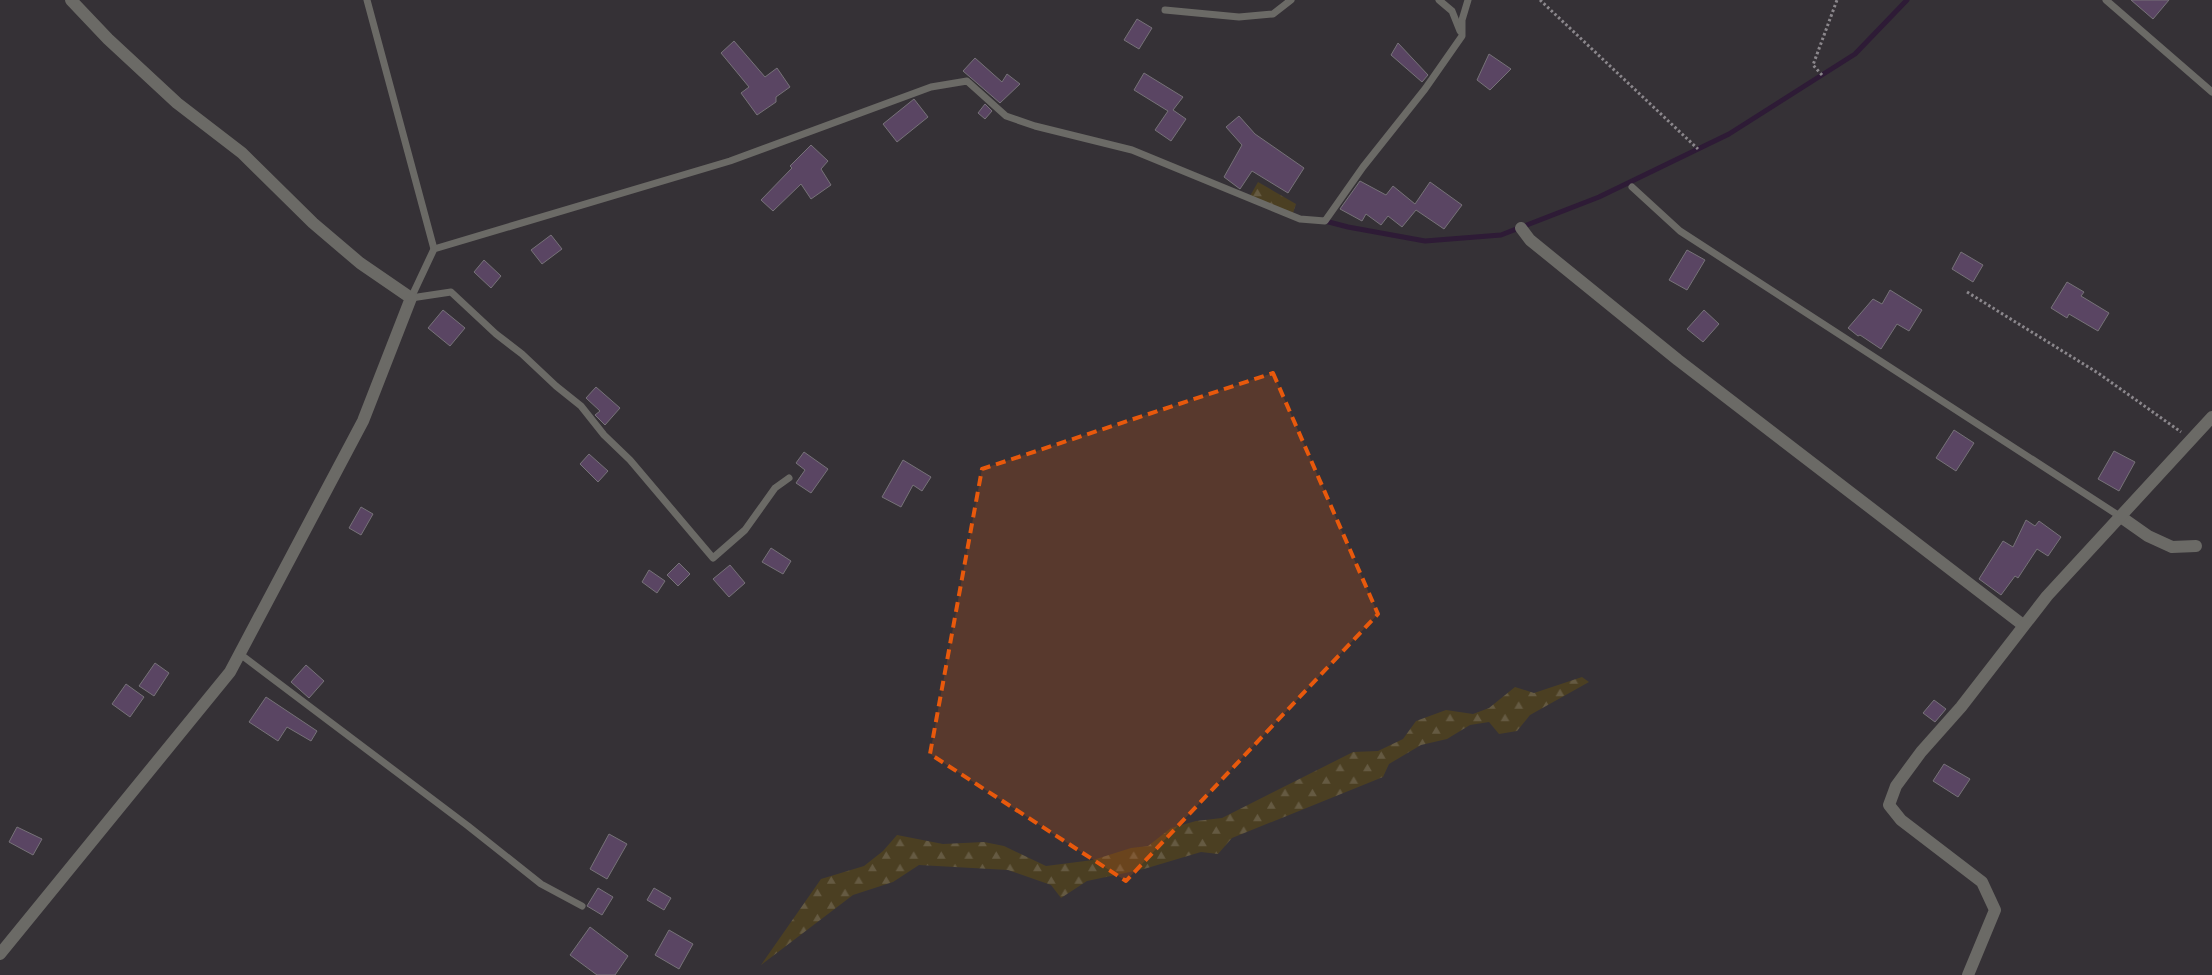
<svg xmlns="http://www.w3.org/2000/svg" width="2212" height="975" viewBox="0 0 2212 975" font-family="Lato,sans-serif">
	<style>
		.forest { fill: url(#forest-firs) }
		.lines { fill: none; stroke-linecap: round; stroke-linejoin: round }
		.stream { stroke: #2e1b36; stroke-width: 5 }
		.building { fill: #5a4563; stroke: #767278 }
		.path { stroke: #8b878c; stroke-width: 3; stroke-dasharray: 2.5 2.5; stroke-linecap: butt }
		.service { stroke: #6b6a66; stroke-width: 7 }
		.minor { stroke: #6b6a66; stroke-width: 12 }
		.marked { fill: #e8590c; fill-opacity: 0.2; stroke: #e8590c; stroke-width: 4; stroke-dasharray: 10 6; stroke-linejoin: round }
	</style>
	<defs>
		<pattern id="forest-firs" width="22" height="20" patternUnits="userSpaceOnUse" patternTransform="scale(1.25)"><rect width="22" height="20" fill="#4b3f22"/><path d="M5 1l3.5 6h-7zM16 11l3.5 6h-7z" fill="#655a42"/></pattern>
	</defs>
	<rect width="100%" height="100%" fill="#353136"/>
	<g class="forest">
		<polygon points="1258,182 1296,204 1293,213 1250,196"/>
		<polygon points="1582,677 1589,682 1530,715 1517,731 1499,734 1489,722 1470,725 1447,739 1421,745 1389,764 1383,777 1232,838 1218,854 1201,852 1144,869 1087,881 1061,898 1051,885 1008,870 919,865 893,882 853,895 761,965 821,879 864,866 883,851 897,835 943,844 984,842 1004,846 1046,866 1093,860 1131,848 1148,846 1171,828 1196,821 1222,818 1353,752 1378,751 1403,739 1416,721 1446,710 1473,714 1489,708 1515,687 1534,693"/>
	</g>
	<g class="lines">
		<polyline class="stream" points="1325,221 1348,227 1425,241 1501,235 1599,197 1729,134 1855,54 1907,0"/>
	</g>
	<g class="building">
		<polygon points="2131,0 2169,0 2153,19"/>
		<polygon points="1137,19 1152,28 1139,49 1124,40"/>
		<polygon points="734,41 765,77 777,68 790,87 776,97 776,102 757,115 741,93 749,87 721,53"/>
		<polygon points="1398,43 1428,75 1422,82 1391,55"/>
		<polygon points="1489,54 1511,69 1490,90 1477,80"/>
		<polygon points="975,58 1002,82 1007,74 1020,84 1000,103 963,71"/>
		<polygon points="1144,73 1183,97 1173,110 1186,119 1171,141 1155,130 1168,111 1134,90"/>
		<polygon points="914,99 928,117 897,142 883,124"/>
		<polygon points="985,104 992,111 985,119 978,113"/>
		<polygon points="1239,116 1255,134 1304,168 1288,193 1252,171 1240,189 1224,177 1242,145 1226,127"/>
		<polygon points="811,145 828,161 821,169 831,185 811,199 801,184 773,211 761,200 792,168 790,166"/>
		<polygon points="1360,181 1386,195 1393,186 1415,204 1430,182 1462,205 1444,229 1416,210 1402,227 1388,216 1381,225 1366,214 1362,221 1340,209"/>
		<polygon points="551,235 562,249 542,264 531,250"/>
		<polygon points="1687,250 1705,260 1687,290 1669,280"/>
		<polygon points="1961,252 1983,265 1973,282 1952,269"/>
		<polygon points="484,260 501,276 491,288 474,272"/>
		<polygon points="2067,282 2084,292 2081,296 2109,313 2098,331 2069,314 2067,318 2051,308"/>
		<polygon points="1890,290 1922,310 1909,331 1897,324 1881,349 1860,335 1858,336 1848,328 1873,299 1882,304"/>
		<polygon points="443,310 465,328 450,346 428,328"/>
		<polygon points="1704,310 1719,324 1703,342 1687,329"/>
		<polygon points="596,387 620,408 605,425 595,415 600,411 586,398"/>
		<polygon points="1954,430 1974,443 1956,471 1936,458"/>
		<polygon points="2114,451 2135,462 2119,491 2098,479"/>
		<polygon points="804,452 828,469 811,493 796,483 805,470 796,463"/>
		<polygon points="589,454 608,471 598,482 580,464"/>
		<polygon points="903,460 931,477 922,491 913,485 901,507 882,497"/>
		<polygon points="361,507 373,514 361,535 349,528"/>
		<polygon points="2026,520 2035,526 2039,521 2061,537 2048,556 2037,549 2018,578 2015,576 2001,595 1979,579 2003,541 2013,547"/>
		<polygon points="771,548 791,561 783,574 762,562"/>
		<polygon points="679,563 690,574 678,586 667,575"/>
		<polygon points="730,565 745,583 729,597 713,579"/>
		<polygon points="649,570 665,581 657,593 642,582"/>
		<polygon points="155,663 169,673 154,696 139,686"/>
		<polygon points="306,665 324,681 309,698 291,682"/>
		<polygon points="126,684 144,697 130,717 112,704"/>
		<polygon points="266,697 317,731 311,741 287,727 278,741 249,722"/>
		<polygon points="1934,700 1946,709 1935,722 1923,713"/>
		<polygon points="1944,764 1970,779 1958,797 1933,781"/>
		<polygon points="17,827 42,839 33,855 9,842"/>
		<polygon points="609,834 627,844 607,879 590,869"/>
		<polygon points="598,888 613,897 602,915 587,906"/>
		<polygon points="654,888 671,898 664,910 647,900"/>
		<polygon points="590,927 628,956 615,975 597,975 570,955"/>
		<polygon points="669,930 693,944 679,969 655,955"/>
	</g>
	<g class="lines">
		<g class="path">
			<polyline points="1540,0 1698,149"/>
			<polyline points="1822,75 1813,65 1837,0"/>
			<polyline points="1967,292 2098,373 2181,432"/>
		</g>
		<g class="service">
			<polyline points="367,0 434,249"/>
			<polyline points="1439,0 1452,11 1460,31"/>
			<polyline points="2106,0 2212,92"/>
			<polyline points="1165,10 1239,17 1273,14 1291,0"/>
			<polyline points="1632,187 1680,231 2121,517"/>
			<polyline points="411,298 434,249 730,161 931,87 967,81 1006,116 1035,126 1132,150 1300,219 1325,221 1363,167 1425,89 1462,36 1462,20 1468,0"/>
			<polyline points="411,298 451,292 496,334 522,354 556,386 581,406 604,435 630,460 713,558 745,530 775,488 789,478"/>
			<polyline points="240,654 468,826 541,884 582,906"/>
		</g>
		<g class="minor">
			<polyline points="1521,228 1530,240 1678,360 2023,625"/>
			<polyline points="2121,517 2148,536 2172,547 2196,546"/>
			<polyline points="0,954 230,672 363,421 411,298 360,263 313,223 242,153 177,103 108,39 71,0"/>
			<polyline points="1968,975 1995,910 1982,882 1901,820 1889,805 1896,786 1921,752 1961,707 2047,596 2212,417"/>
		</g>
	</g>
	<path class="marked" d="M 1273,373 L 1378,614 L 1126,881 L 930,754 L 982,469 Z"/>
</svg>
